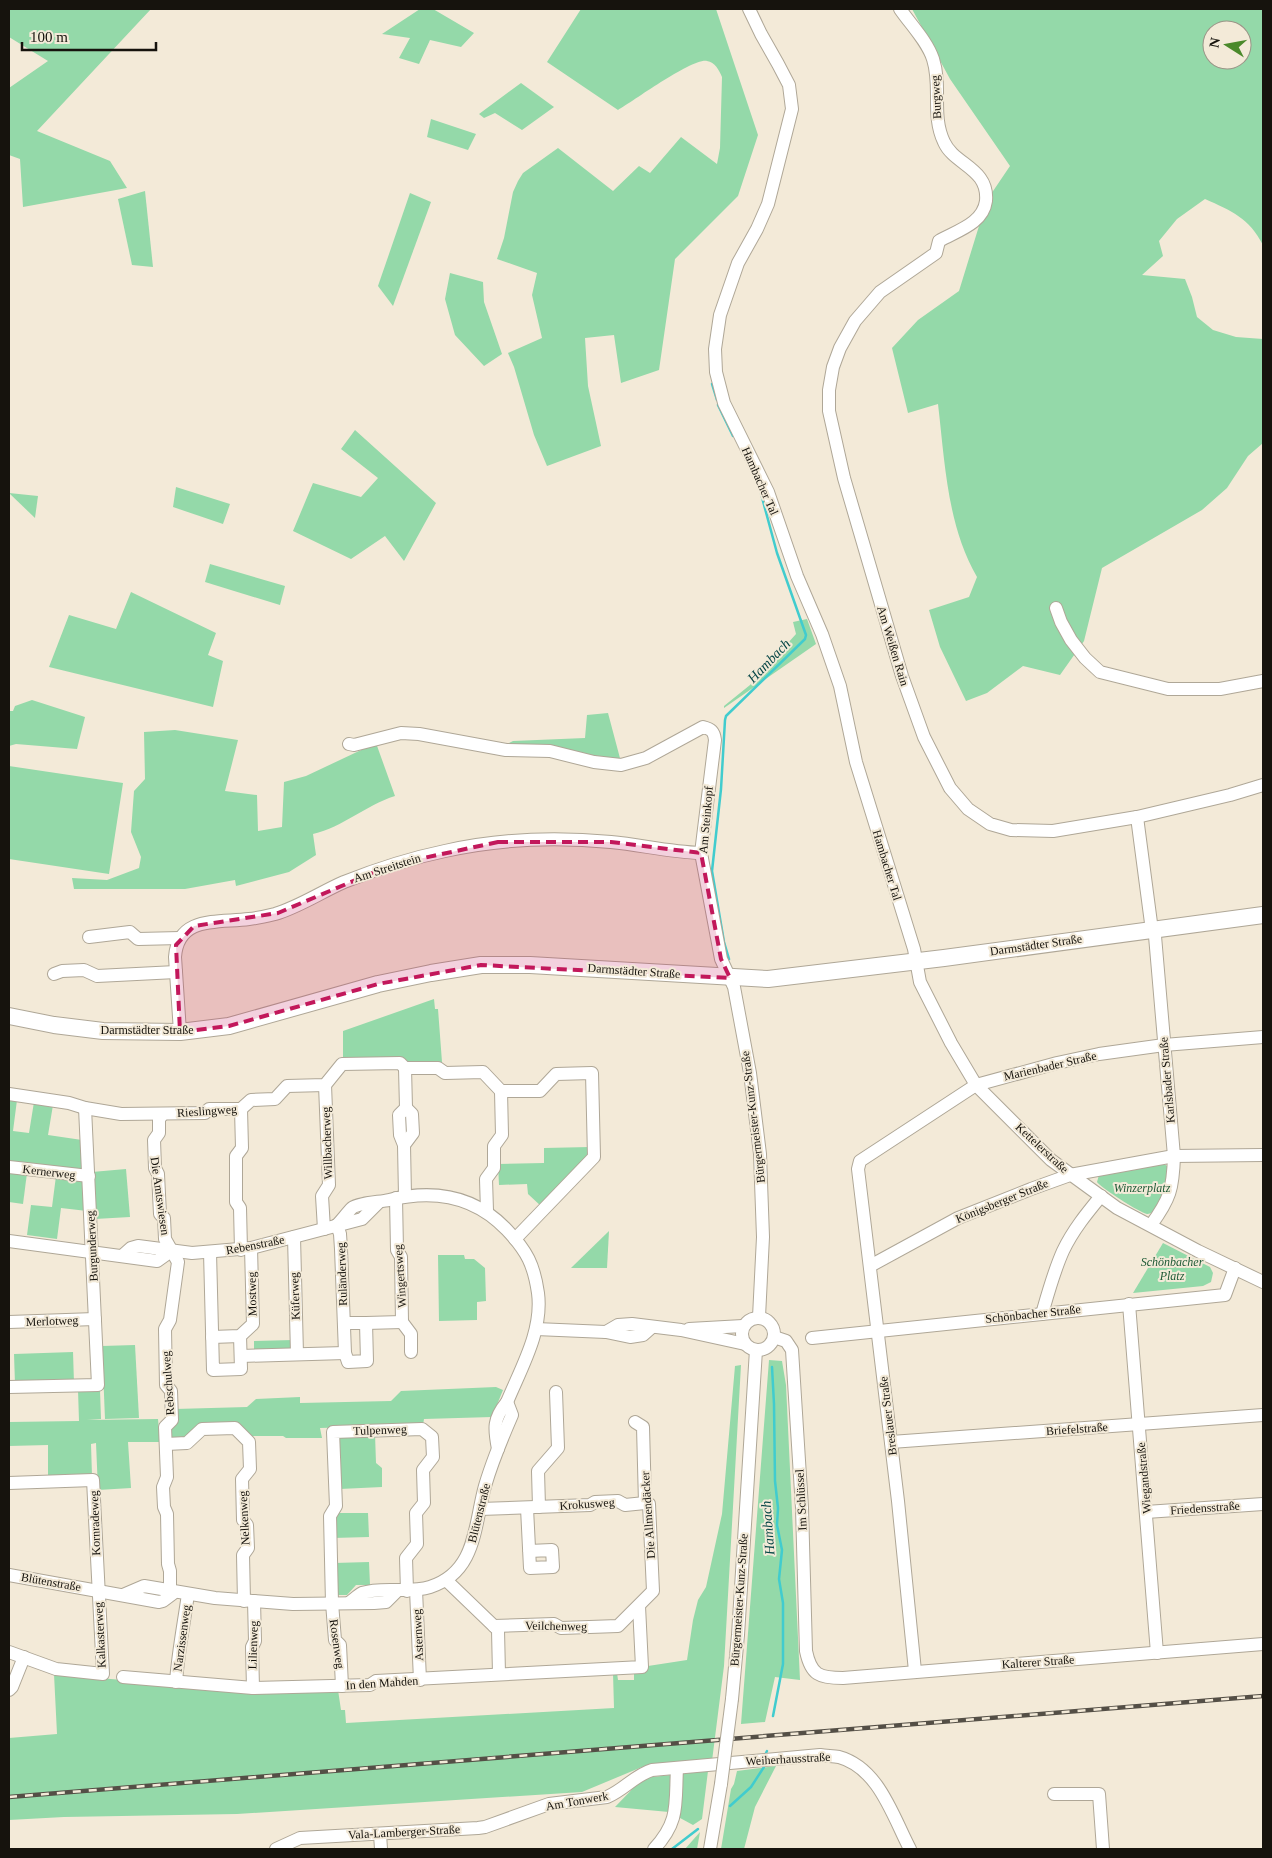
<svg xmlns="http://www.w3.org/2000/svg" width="1272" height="1858" viewBox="0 0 1272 1858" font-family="'Times New Roman',serif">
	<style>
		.green { fill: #94d9a9; fill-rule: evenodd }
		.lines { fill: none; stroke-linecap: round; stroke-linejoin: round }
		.stream { stroke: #41ccce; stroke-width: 2.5 }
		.minor-casing { stroke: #afa797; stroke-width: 14 }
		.major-casing { stroke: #afa797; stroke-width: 18 }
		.minor { stroke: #fff; stroke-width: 12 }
		.major { stroke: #fff; stroke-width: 16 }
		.rail-casing { stroke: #544f46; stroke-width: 4.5 }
		.rail { stroke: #f3ead8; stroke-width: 2.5; stroke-dasharray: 8; stroke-linecap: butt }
		.minor-bridge-casing { stroke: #afa797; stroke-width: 14; stroke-linecap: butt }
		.minor-bridge { stroke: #fff; stroke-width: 12 }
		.marked { fill: #c2185b; fill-opacity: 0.2; stroke: #c2185b; stroke-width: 4; stroke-dasharray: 10 6; stroke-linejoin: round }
		.labels { text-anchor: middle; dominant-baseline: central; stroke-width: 4; stroke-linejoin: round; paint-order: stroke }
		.street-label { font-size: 12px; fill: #16130d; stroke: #f3ead8 }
		.park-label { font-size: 12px; font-style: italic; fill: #1d5935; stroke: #f3ead8 }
		.water-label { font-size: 14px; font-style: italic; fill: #064646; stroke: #f3ead8 }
	</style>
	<rect width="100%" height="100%" fill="#f3ead8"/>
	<g class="green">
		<polygon points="9,9 151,9 37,131 110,161 127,188 23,207 20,159 9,155 9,88 48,61 9,37"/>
		<polygon points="420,9 433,9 474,33 461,47 430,40 419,64 399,58 410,38 382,34"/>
		<path d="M 581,9 L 716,9 L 758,135 L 738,196 L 675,259 L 659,370 L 621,383 L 614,335 L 585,338 L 588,386 L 601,446 L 547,466 L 534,435 L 514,367 L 508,353 L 542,338 L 532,295 L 537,273 L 497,259 L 504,238 L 513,192 L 518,181 L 523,173 L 558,148 L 613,191 L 639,166 L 650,173 L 681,137 L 717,164 L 720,148 L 722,77 C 719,70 715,62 707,61 C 692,58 634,101 618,110 L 547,62 Z"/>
		<path d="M 912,9 L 1263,9 L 1263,245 C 1249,218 1232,211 1205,199 L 1177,219 L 1159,241 L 1163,256 L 1142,275 L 1185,279 L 1192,297 L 1197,317 L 1213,330 L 1236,337 L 1263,339 L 1263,443 L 1248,456 L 1227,488 L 1202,510 L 1102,568 L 1084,641 L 1060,675 L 1023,666 L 987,693 L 966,701 L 940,647 L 929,610 L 969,597 L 977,577 C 947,525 945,463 938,404 L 908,413 L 892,348 L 918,320 L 959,291 L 987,200 L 1010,166 L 950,79 ZM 1212,30 L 1242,30 L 1242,60 L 1212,60 Z"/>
		<polygon points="521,83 554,107 522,130 495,113 484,118 479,114"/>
		<polygon points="431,119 476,134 468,150 427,137"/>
		<polygon points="145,191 153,267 132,265 118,199"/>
		<polygon points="410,193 431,202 393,306 378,286"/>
		<polygon points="450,273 483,282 484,302 502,354 484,366 455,335 445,299"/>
		<polygon points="355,430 436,503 404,561 385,536 351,559 293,531 313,483 361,497 378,478 341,449"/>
		<polygon points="176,487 230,504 223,524 173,507"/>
		<polygon points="9,493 38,496 35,518"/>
		<polygon points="210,564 285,586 280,605 205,582"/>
		<polygon points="131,592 216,633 208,655 223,661 213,707 49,667 69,615 116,629"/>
		<polygon points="807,619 816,644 724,708 724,706 750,685 796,634 793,622"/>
		<polygon points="32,700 85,717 77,749 16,744 9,746 9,711 13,711 15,706"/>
		<polygon points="608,713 621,762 501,747 513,741 585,738 587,715"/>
		<path d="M 175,730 L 238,740 L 225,791 L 257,795 L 258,831 L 282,827 L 284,782 L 306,776 L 376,743 L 395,796 C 366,805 343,827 313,834 L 316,855 L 289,872 L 236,886 L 235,880 L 185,889 L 74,889 L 72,878 L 107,880 L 139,868 L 141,857 L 131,832 L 134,791 L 145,779 L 144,732 Z"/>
		<polygon points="9,766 123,783 109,874 9,859"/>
		<polygon points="434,999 435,1009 438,1009 442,1062 440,1064 343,1060 343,1031"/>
		<polygon points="9,1099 17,1100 13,1131 29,1133 34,1102 53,1105 48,1135 82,1140 84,1169 9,1163"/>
		<polygon points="590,1147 590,1156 542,1207 528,1194 527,1184 499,1185 498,1164 544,1163 544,1148"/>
		<path d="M 1164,1164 L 1167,1166 C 1170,1176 1160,1215 1147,1214 C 1140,1213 1100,1187 1097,1182 L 1099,1175 Z"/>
		<polygon points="126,1169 130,1217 95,1219 92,1172"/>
		<polygon points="9,1171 27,1173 23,1204 9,1202"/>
		<polygon points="56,1176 83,1180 87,1211 61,1208 57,1239 27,1235 31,1205 52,1207"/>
		<polygon points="609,1231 607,1268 571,1268"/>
		<polygon points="1163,1243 1210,1267 1213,1273 1211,1282 1203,1286 1133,1293"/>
		<polygon points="438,1255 464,1255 465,1259 474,1259 485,1268 486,1301 477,1302 477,1320 439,1321"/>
		<polygon points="293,1340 294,1342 289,1352 254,1353 254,1341"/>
		<polygon points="135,1345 139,1418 105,1419 102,1346"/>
		<polygon points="73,1352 74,1383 15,1384 14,1354"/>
		<polygon points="769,1360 782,1361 786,1385 800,1680 775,1677 765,1722 741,1724"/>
		<polygon points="741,1365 724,1666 712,1761 642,1767 582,1792 237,1814 64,1817 9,1820 9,1738 57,1734 54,1674 156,1683 338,1690 341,1710 345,1710 346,1723 614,1708 613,1673 617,1673 618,1680 634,1680 634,1672 648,1666 687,1660 693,1620 698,1600 706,1587 722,1514 735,1366"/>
		<polygon points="496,1387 503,1390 492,1417 424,1419 423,1425 320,1428 322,1438 286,1438 283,1436 253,1436 253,1438 238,1425 187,1440 171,1439 169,1429 175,1409 247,1407 256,1399 300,1397 300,1403 391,1401 401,1391"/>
		<polygon points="78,1390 100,1390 101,1419 87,1420 158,1419 160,1442 128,1442 131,1488 98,1490 96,1443 91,1444 92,1476 48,1478 48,1445 9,1446 9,1422 79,1421"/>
		<polygon points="375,1434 376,1463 382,1468 382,1487 340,1489 339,1437"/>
		<polygon points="336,1513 368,1513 369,1537 333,1538"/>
		<polygon points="369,1562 370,1585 356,1585 347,1595 338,1595 334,1563"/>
		<polygon points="776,1766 755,1807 744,1849 721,1849 731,1789 734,1784 737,1771"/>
		<polygon points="708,1771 702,1819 693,1825 669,1812 615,1807 643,1778"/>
		<polygon points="700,1832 697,1849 685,1849"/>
	</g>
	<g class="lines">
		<g class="stream">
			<polyline points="712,384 717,400"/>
			<polyline points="718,405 733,436"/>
			<polyline points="729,959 724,942 712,871 721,789 725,720 726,716 805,639 806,635 777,553 760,490"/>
			<polyline points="772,1367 774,1404 775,1481 778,1508 777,1525 782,1550 779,1579 783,1603 783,1664 773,1716"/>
			<polyline points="766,1753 767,1751"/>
			<polyline points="730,1806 751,1787 764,1767"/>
			<polyline points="672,1849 698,1829"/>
		</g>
		<defs>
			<g id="minor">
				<polyline points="749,9 761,34 778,64 789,85 792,109 768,204 757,229 738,263 720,315 715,349 716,372 724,403 768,492 797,576 822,634 840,686 856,762 914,949 920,982 951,1043 976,1085 1051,1160 1117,1208 1198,1251 1263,1282"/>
				<path d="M 900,9 C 911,25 927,41 933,59 C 942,87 931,115 944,142 C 954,165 989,168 986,201 C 983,224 956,231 939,241 L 936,253 L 880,292 L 855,321 L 840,348 L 833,367 L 829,390 L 829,411 L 844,478 L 902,676 L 924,737 L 950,788 L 968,809 L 990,824 L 1011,830 L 1053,831 L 1137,817 L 1230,795 L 1263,785"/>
				<polyline points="1056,608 1061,622 1071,640 1085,658 1100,672 1168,689 1220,689 1263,681"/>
				<path d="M 349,744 L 354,745 L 401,733 L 419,734 L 506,750 L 550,751 L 594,762 L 621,765 L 646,758 L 703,727 C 711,729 714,731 715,740 L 701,853 L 721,959 L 734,987 L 750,1073 L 760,1154 L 763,1237 L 759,1317"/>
				<path d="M 1137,817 L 1151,923 L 1155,936 L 1174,1156 C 1173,1189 1170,1199 1151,1225"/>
				<polyline points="89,937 130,932 138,939 180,938"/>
				<polyline points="54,974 62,971 84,970 97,976 176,972"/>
				<path d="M 180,1032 L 175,957 C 178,915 219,923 249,919 C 258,918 267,916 275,914 C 299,907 321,892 344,882 C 377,869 411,858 445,851 C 498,839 557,837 611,842 C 642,845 669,852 701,853"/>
				<polyline points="9,1094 69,1103 85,1108 121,1114 205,1113 209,1109 241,1109 251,1100 275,1099 287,1086 325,1085 342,1064 400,1063 405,1068 438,1068 445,1073 483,1072 501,1091 540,1091 556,1074 592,1073 594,1157 515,1239"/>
				<polyline points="241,1109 242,1148 236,1156 236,1202 240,1208 241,1250"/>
				<polyline points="163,1114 159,1119 159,1133 154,1140 155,1168 158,1174 160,1214 164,1218 165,1239 178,1262 170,1320 165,1329 166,1385 171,1391 172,1420 165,1427 167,1477 163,1487 164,1507 167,1514 168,1564 170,1571 170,1591"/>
				<polyline points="404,1145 413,1133 412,1114 406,1108"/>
				<polyline points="9,1167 89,1176"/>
				<polyline points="405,1196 404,1145 400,1135 399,1115 406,1108 405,1068"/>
				<polyline points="396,1198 397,1250 401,1257 402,1322 411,1334 411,1352"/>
				<polyline points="487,1211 486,1179 494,1168 494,1146 502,1135 501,1091"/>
				<path d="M 337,1225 C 342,1220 347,1213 352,1208 C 358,1203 381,1202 389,1200 C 434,1189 475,1196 507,1230 C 527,1251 534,1265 538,1293 C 543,1331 521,1368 507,1402 C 493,1419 494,1428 498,1449"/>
				<polyline points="337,1225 340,1234 341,1249 345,1353 348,1362 367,1361 366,1323 344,1323"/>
				<polyline points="324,1229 322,1196 329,1185 325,1085"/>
				<polyline points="294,1237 297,1354"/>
				<polyline points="9,1241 157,1261 171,1251"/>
				<polyline points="210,1252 213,1370 241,1369 240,1336"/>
				<polyline points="122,1256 131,1248 138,1246 192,1253 251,1248 362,1219 378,1203"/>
				<polyline points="870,1266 958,1218 1031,1189 1070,1175 1174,1156 1263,1155"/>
				<polyline points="1129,1304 1157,1653"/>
				<path d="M 1042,1314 C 1048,1293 1054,1271 1063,1251 C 1073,1230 1087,1213 1101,1196"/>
				<circle cx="758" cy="1334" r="16"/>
				<polyline points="9,1322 95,1319"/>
				<polyline points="366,1323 402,1322"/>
				<polyline points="536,1329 606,1332 630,1337 643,1335 652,1327"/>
				<polyline points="689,1329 743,1326"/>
				<polyline points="606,1332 618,1325 632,1324 681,1330 745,1344"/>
				<polyline points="212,1337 240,1336 253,1324 251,1248"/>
				<path d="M 774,1337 L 786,1341 L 792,1350 L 802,1508 L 806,1651 C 811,1675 819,1678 843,1678 L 1263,1644"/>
				<polyline points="812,1338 1225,1295 1235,1268"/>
				<polyline points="241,1356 345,1353"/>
				<polyline points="9,1387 98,1385 85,1108"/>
				<polyline points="891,1442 1263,1415"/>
				<polyline points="166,1444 187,1443 202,1429 235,1428 249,1442 250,1469 242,1479 243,1520 247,1525 248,1548 243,1555 244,1601"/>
				<polyline points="9,1483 93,1480 103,1674 56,1669 9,1652"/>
				<polyline points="539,1507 538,1471 558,1448 556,1392"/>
				<polyline points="527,1508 530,1568 553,1567 552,1550 529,1551"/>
				<polyline points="480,1509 590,1505 595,1502 618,1501 625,1505 645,1503"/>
				<polyline points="1146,1512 1263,1504"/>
				<polyline points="9,1575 159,1602 163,1601 175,1592"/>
				<polyline points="446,1580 498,1630 499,1674"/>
				<polyline points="416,1590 420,1680"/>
				<polyline points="123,1595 144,1586 215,1598 293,1604 374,1603 386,1602 397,1591"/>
				<path d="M 350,1602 C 354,1599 358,1595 362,1593 C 383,1586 408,1594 430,1587 C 477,1572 474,1525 485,1486 C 492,1462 502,1438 512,1415 L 507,1402"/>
				<polyline points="494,1626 554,1624 561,1628 618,1626 653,1591 649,1504 645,1503 643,1427 635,1422"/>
				<polyline points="915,1671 898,1501 858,1169 860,1161 976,1085 1057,1063 1099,1054 1164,1045 1263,1037"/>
				<polyline points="123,1677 253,1688 370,1685 376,1681 642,1667 639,1606"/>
				<path d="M 176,1682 C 178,1653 184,1623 188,1594"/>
				<polyline points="342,1686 340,1645 335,1640 332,1603 330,1516 336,1506 333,1432 422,1429 432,1437 433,1457 423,1470 424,1503 416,1513 417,1544 406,1558 407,1591"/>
				<polyline points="253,1688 252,1647 255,1641 254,1601"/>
				<polyline points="9,1690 12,1687 24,1657"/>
				<polyline points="732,1699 738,1635 756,1350"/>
				<polyline points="1054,1794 1099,1794 1103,1849"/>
				<polyline points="380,1834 381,1849"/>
				<path d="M 276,1849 L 300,1838 L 478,1828 L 485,1827 L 549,1804 L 607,1797 C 624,1790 635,1775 652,1770 L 820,1755 C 826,1756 833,1756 839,1757 C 879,1768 893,1817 910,1849"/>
				<path d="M 654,1849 C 680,1821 675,1804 677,1768"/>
				<polyline points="710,1849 721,1784"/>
			</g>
			<polyline id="major" points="9,1016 54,1025 103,1031 180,1032 229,1026 378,984 431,973 481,965 530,965 768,979 944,958 1263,915"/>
		</defs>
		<use href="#minor" class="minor-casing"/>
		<use href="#major" class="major-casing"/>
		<use href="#minor" class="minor"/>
		<use href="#major" class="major"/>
		<defs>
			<polyline id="rail" points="9,1797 1263,1696"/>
		</defs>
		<use href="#rail" class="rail-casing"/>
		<use href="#rail" class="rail"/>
		<defs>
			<polyline id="minor-bridge" points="721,1784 732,1699"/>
		</defs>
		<use href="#minor-bridge" class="minor-bridge-casing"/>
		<use href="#minor-bridge" class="minor-bridge"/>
	</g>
	<path class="marked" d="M 498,842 L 611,842 L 701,853 L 721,959 L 730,978 L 481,965 L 378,984 L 229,1026 L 180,1032 L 176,945 L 194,926 L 278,913 L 391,865 Z"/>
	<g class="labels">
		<g class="street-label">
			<text transform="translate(936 97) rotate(-93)">Burgweg</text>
			<text transform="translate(760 481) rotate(66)">Hambacher Tal</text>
			<text transform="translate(893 646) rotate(73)">Am Weißen Rain</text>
			<text transform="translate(706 820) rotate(-85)">Am Steinkopf</text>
			<text transform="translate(887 865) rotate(73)">Hambacher Tal</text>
			<text transform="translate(387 868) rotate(-18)">Am Streitstein</text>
			<text transform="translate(1036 945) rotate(-8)">Darmstädter Straße</text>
			<text transform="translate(634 971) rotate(4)">Darmstädter Straße</text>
			<text x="147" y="1030">Darmstädter Straße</text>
			<text transform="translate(1050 1066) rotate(-13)">Marienbader Straße</text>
			<text transform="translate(1167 1080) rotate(-95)">Karlsbader Straße</text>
			<text transform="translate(207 1111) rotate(-4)">Rieslingweg</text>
			<text transform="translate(753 1117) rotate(-97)">Bürgermeister-Kunz-Straße</text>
			<text transform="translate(327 1143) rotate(-92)">Willbacherweg</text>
			<text transform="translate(1042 1148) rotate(43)">Kettelerstraße</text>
			<text transform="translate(49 1172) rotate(7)">Kernerweg</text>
			<text transform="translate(160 1196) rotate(82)">Die Amtswiesen</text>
			<text transform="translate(1002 1201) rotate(-22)">Königsberger Straße</text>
			<text transform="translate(255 1245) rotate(-11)">Rebenstraße</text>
			<text transform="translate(92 1246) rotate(-93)">Burgunderweg</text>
			<text transform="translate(342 1274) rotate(-92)">Ruländerweg</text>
			<text transform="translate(400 1276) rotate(-94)">Wingertsweg</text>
			<text transform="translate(252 1294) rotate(-91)">Mostweg</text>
			<text transform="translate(295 1296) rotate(-92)">Küferweg</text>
			<text transform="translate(1033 1314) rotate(-6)">Schönbacher Straße</text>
			<text transform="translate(52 1321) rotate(-2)">Merlotweg</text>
			<text transform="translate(168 1383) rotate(-94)">Rebschulweg</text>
			<text transform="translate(888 1416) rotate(-97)">Breslauer Straße</text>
			<text transform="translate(1077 1429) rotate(-4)">Briefelstraße</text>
			<text transform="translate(380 1430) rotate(-2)">Tulpenweg</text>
			<text transform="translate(1144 1478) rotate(-95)">Wiegandstraße</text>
			<text transform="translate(801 1500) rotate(-93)">Im Schlüssel</text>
			<text transform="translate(587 1504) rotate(-4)">Krokusweg</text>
			<text transform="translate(1205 1508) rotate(-4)">Friedensstraße</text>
			<text transform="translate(479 1513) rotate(-76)">Blütenstraße</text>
			<text transform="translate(648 1515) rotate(-94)">Die Allmendäcker</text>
			<text transform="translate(244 1518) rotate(-93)">Nelkenweg</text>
			<text transform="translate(95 1523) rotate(-92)">Kornradeweg</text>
			<text transform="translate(51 1582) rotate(10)">Blütenstraße</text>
			<text transform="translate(739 1600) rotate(-86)">Bürgermeister-Kunz-Straße</text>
			<text transform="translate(556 1626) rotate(1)">Veilchenweg</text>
			<text transform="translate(100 1635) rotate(-93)">Kalkasterweg</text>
			<text transform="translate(418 1635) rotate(-93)">Asternweg</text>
			<text transform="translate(182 1638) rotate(-82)">Narzissenweg</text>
			<text transform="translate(337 1644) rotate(82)">Rosenweg</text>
			<text transform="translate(253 1645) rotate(-88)">Lilienweg</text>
			<text transform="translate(1038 1662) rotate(-4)">Kalterer Straße</text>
			<text transform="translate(382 1683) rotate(-4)">In den Mahden</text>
			<text transform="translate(788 1759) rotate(-3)">Weiherhausstraße</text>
			<text transform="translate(577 1801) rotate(-10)">Am Tonwerk</text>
			<text transform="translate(404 1832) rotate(-3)">Vala-Lamberger-Straße</text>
		</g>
		<g class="park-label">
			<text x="1142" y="1188">Winzerplatz</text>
			<text x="1172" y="1262">Schönbacher<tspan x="1172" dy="14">Platz</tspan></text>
		</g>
		<g class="water-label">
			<text transform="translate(769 661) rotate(-46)">Hambach</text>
			<text transform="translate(768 1528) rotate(-94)">Hambach</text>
		</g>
	</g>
	<rect width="1272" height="1858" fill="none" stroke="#16130d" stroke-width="20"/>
	<g transform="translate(1227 45) rotate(281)"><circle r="24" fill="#f3ead8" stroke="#9b9487"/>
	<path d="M0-4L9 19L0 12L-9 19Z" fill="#4a892a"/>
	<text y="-8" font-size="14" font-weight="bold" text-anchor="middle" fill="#16130d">N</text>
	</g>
	<path d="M22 42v8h134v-8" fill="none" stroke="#16130d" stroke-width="2.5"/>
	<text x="30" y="42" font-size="15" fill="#16130d" stroke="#f3ead8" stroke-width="4" paint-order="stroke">100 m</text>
</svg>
